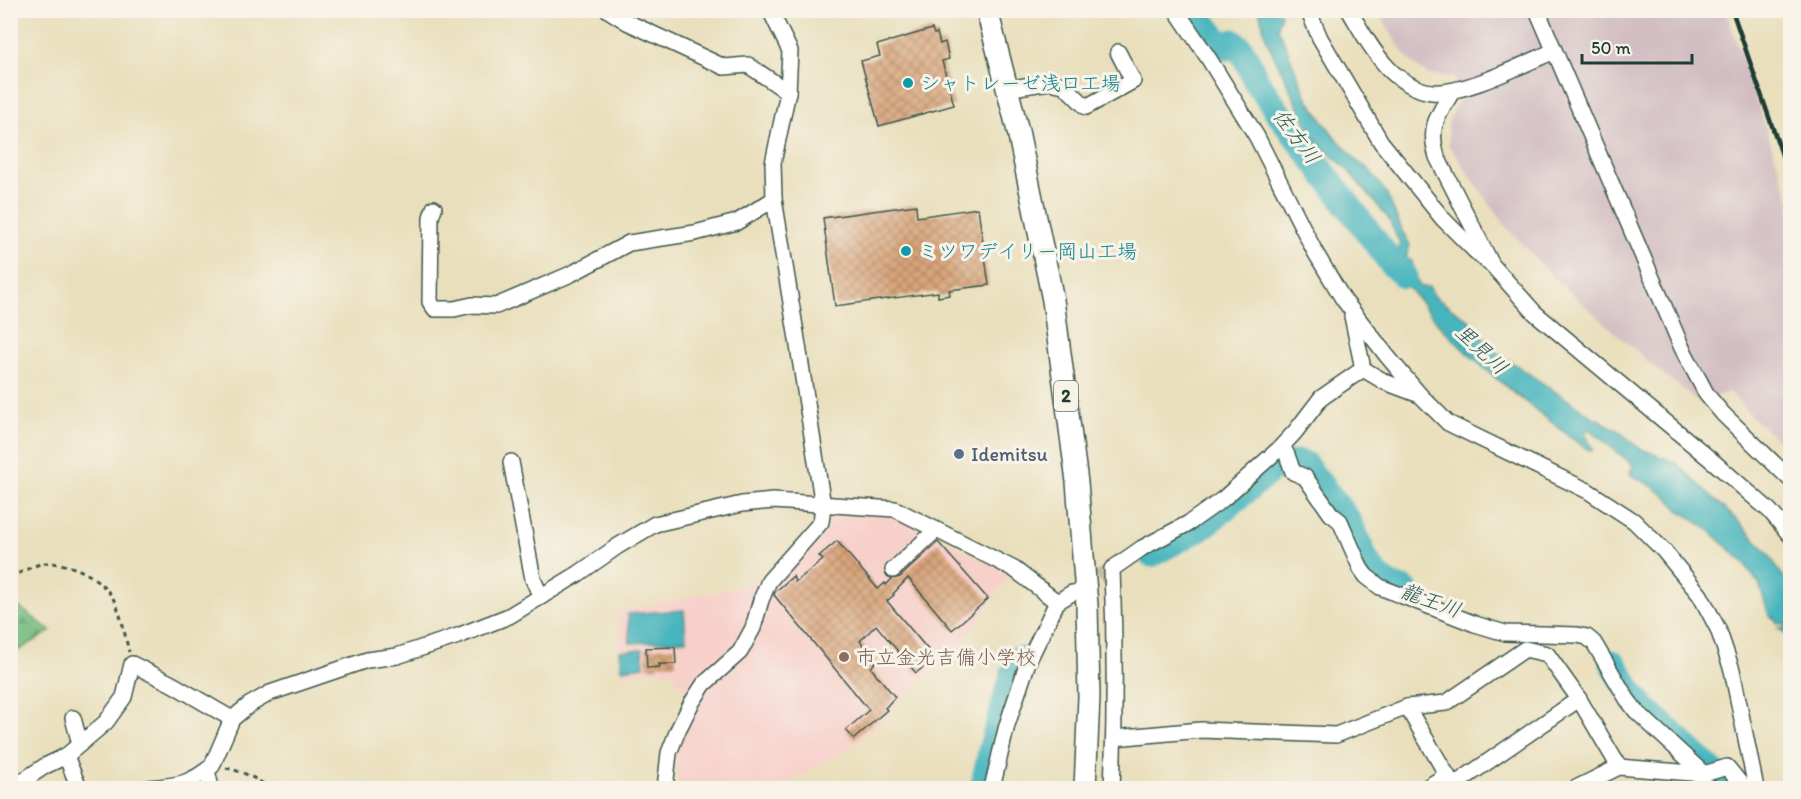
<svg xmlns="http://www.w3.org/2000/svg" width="1801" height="799" viewBox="0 0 1801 799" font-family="Itim,'Klee One',sans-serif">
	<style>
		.built { fill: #f7d0ca }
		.industrial { fill: #d2bec2 }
		.forest { fill: url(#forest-firs); stroke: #4b7d5b; stroke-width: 1.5 }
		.water { fill: #46b5bd; stroke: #327978; stroke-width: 1.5 }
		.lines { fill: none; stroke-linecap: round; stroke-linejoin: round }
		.stream { stroke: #46b5bd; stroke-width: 4.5 }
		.river { stroke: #46b5bd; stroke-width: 27 }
		.building { fill: url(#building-cross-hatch) }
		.minor-tunnel { stroke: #c1bfa1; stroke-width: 15; stroke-dasharray: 15 8; stroke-linecap: butt }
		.minor-casing { stroke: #3d5548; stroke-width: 18 }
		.highway-casing { stroke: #3d5548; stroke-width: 24 }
		.path { stroke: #3d5548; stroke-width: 3; stroke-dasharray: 4.5 4.5; stroke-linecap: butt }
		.minor { stroke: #fff; stroke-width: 15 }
		.highway { stroke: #fff; stroke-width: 21 }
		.rail { stroke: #1f3d34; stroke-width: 4.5 }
		.culture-dot { fill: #0f9aa8; stroke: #f7f3e8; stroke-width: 2 }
		.service-dot { fill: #5c6f8a; stroke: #f7f3e8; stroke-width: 2 }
		.education-dot { fill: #8d6e63; stroke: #f7f3e8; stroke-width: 2 }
		.labels { text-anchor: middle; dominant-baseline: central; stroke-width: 6; stroke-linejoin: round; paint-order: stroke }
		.shield { fill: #f7f3e8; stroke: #60746a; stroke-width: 1.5 }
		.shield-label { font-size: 18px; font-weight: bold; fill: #1f3d34 }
		.culture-label { font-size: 20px; fill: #0d838f; stroke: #f7f3e8; text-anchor: start }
		.service-label { font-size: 20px; fill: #4e5e75; stroke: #f7f3e8; text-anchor: start }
		.education-label { font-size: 20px; fill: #785e54; stroke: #f7f3e8; text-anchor: start }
		.water-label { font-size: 21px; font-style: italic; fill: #295b56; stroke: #f7f3e8 }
	</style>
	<defs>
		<pattern id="forest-firs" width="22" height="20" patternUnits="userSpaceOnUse" patternTransform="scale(1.5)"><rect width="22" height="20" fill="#77bd82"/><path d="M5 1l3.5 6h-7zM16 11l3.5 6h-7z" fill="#619b6b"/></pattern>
		<pattern id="building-cross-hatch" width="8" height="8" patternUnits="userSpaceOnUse" patternTransform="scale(1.5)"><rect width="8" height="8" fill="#d9a47a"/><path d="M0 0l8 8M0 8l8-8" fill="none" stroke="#af8765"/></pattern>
	</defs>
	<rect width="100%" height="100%" fill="#f7f3e8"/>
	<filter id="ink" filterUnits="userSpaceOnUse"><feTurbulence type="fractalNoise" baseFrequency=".0167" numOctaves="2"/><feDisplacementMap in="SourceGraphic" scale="12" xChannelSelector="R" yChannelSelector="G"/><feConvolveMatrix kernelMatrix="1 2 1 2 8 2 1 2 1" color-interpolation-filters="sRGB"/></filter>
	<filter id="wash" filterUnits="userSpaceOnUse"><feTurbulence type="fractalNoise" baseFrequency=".008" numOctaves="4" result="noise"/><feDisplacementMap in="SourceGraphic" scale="24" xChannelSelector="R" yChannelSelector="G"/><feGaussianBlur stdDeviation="1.35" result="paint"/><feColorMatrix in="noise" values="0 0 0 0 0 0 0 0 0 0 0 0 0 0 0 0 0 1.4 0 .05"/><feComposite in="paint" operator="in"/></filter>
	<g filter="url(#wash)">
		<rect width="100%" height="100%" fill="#e9dfbc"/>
		<g class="built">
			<polygon points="856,509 892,515 1010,573 964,641 895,705 888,717 848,748 779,788 685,788 678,780 674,755 681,734 712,682 732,668 771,586 828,520 839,513"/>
			<polygon points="764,581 739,641 727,655 707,672 689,693 682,687 672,671 621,673 617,612"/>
		</g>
		<polygon class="industrial" points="1377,11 1726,11 1790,200 1790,451 1755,420 1730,392 1698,401 1655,368 1550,274 1507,228 1449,146 1448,123 1453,109 1463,97 1454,77 1429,75 1417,67 1404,54"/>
		<polygon class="forest" points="11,601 51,631 11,655"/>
		<g class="water">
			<path d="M 1259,11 L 1279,11 L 1281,14 L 1278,27 L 1307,98 L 1331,132 L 1357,161 L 1369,169 L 1387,194 L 1403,233 L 1410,245 L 1406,257 L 1412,261 L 1417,281 L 1421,287 L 1429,287 L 1435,297 L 1469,320 L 1492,349 L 1592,416 L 1618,430 L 1639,448 L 1676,463 L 1739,522 L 1768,553 L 1790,588 L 1790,641 L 1788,636 L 1778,628 L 1786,628 L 1787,625 L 1777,623 L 1774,618 L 1769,616 L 1760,586 L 1745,564 L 1708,529 L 1679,510 L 1668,498 L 1650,485 L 1631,475 L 1630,471 L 1633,468 L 1632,464 L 1590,430 L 1584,431 L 1593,449 L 1592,451 L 1585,448 C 1539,412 1491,378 1450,336 C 1429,315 1410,289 1391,266 L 1395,264 L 1399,253 L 1399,242 L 1388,218 L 1346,168 L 1325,150 L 1310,131 L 1267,41 Z"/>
			<polygon points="684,610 686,640 630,643 628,614"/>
			<polygon points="642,649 644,666 622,669 620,651"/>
		</g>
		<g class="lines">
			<polyline class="stream" points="1207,10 1233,42"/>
			<g class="river">
				<path d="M 1191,10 C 1196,19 1216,46 1225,47 C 1230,48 1231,45 1233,42 L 1240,48 L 1249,64 L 1255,79 L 1275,108 L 1393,265 L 1404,275"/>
				<polyline points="1151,554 1203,526 1273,468 1298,463 1304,464 1348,520 1366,561 1375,574 1388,585 1406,591"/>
				<polyline points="1613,663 1630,691 1643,707 1717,776 1728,788"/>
				<polyline points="983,788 993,743 1018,659"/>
			</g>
		</g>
		<g id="blocks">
			<g class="building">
				<polygon points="932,29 934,34 937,33 940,44 945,42 949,59 942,61 954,105 879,126 861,61 880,56 877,45"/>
				<polygon points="916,205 917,217 978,208 989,285 949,290 950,295 938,297 938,292 835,306 823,218"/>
				<polygon points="837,541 878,589 885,583 886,585 892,579 900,577 938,542 988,599 952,630 908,578 893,594 894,595 887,601 935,658 916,673 876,625 860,641 876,661 871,668 895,697 885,708 887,710 854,739 846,730 869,710 774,595 775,592 793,576 795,582 823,560 819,556"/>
				<polygon points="675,647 676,664 659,664 660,667 647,668 646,648"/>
			</g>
		</g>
	</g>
	<g filter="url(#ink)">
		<use href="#blocks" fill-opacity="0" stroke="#3d5548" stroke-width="1.5"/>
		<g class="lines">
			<polyline class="minor-tunnel" points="1079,589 1112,569"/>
			<defs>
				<g id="minor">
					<polyline points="608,10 627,22 724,67 748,65 788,92"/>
					<polyline points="1176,10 1209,59 1257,137 1315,252 1343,299 1387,356 1420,395 1448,423 1588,491 1634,521 1664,551 1700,595 1718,629 1732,670 1756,788"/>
					<polyline points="1308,10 1320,38 1381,142 1443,219 1474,250 1493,266 1535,313 1716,464 1770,511 1790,535"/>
					<path d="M 1349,10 C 1361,30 1372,51 1388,68 C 1398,79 1417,91 1432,92 C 1463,95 1524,64 1554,51"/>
					<polyline points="1537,10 1682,348 1707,395 1723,414 1790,479"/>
					<polyline points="1007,89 1049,82 1064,85 1086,107 1133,81 1118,52"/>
					<path d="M 1452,92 C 1437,117 1428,127 1437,157 L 1491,263"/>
					<polyline points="434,208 431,217 430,302 435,309 454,309 472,305 496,306 571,274 629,243 695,233 737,222 774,199"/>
					<polyline points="1352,316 1363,369"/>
					<polyline points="1282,446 1287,455 1293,472 1305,477 1331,514 1340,521 1361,569 1366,576 1380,587 1475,624 1505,633 1577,635 1587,637 1594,643 1627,699 1636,711 1704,774"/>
					<polyline points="511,462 533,579 541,597"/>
					<polyline points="893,570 936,530"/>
					<polyline points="73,718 80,744"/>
					<polyline points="1114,738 1201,730 1336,735 1407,707"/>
					<polyline points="66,756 79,788"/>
					<polyline points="207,770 211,788"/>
					<polyline points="1447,775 1407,707 1446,703 1525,649 1547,654 1579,699"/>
					<polyline points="10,785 18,784 45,766 66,756 106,722 124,697 132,664 172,684 232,719"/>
					<polyline points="1454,785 1579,699 1619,767"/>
					<path d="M 149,788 C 178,785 189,785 212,766 L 232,719 L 249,705 L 270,693 L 367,660 L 397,656 L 458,636 L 509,616 L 578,574 L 618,546 L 655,524 L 742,504 L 773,501 L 895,509 L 1014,569 L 1057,602"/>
					<polyline points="665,788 669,753 678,730 691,704 704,684 740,652 753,628 761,600 769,581 821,522 823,506 796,333 774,199 773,163 788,92 790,51 770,10"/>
					<polyline points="992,788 1007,725 1028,662 1057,602 1072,593"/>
					<path d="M 1112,788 C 1115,715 1115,642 1112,569 L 1142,548 L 1189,523 L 1223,499 L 1280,448 L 1295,432 L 1321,398 L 1363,369 L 1385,382 L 1417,394"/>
					<polyline points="1426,788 1447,775 1451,782"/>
					<polyline points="1576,788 1619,767 1704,774 1727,767 1744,788"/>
				</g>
				<polyline id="highway" points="987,10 1018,131 1053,300 1077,482 1087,605 1089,697 1085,788"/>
			</defs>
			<use href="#minor" class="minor-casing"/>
			<use href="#highway" class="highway-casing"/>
			<g class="path">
				<path d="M 10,575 L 15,575 C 24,571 36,564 45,563 C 72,562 103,578 115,602 C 122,617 125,636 129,652"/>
				<path d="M 226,768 C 242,771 257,779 270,788"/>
			</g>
			<use href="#minor" class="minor"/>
			<use href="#highway" class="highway"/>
			<polyline class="rail" points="1732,10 1790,178"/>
		</g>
	</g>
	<g class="culture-dot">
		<circle cx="908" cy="83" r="6"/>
		<circle cx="906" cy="251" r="6"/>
	</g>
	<circle class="service-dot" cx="959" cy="454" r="6"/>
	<circle class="education-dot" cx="844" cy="657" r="6"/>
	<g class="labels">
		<rect class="shield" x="1054" y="381" width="24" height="30" rx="4.5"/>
		<g class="shield-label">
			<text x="1066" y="396">2</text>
		</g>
		<g class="culture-label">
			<text x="920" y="83">シャトレーゼ浅口工場</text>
			<text x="918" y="251">ミツワデイリー岡山工場</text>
		</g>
		<g class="service-label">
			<text x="971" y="454">Idemitsu</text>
		</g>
		<g class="education-label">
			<text x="856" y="657">市立金光吉備小学校</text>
		</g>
		<g class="water-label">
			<text transform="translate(1297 136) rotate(53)">佐方川</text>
			<text transform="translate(1482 349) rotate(43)">里見川</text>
			<text transform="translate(1431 600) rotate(20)">龍王川</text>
		</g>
	</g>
	<rect width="1801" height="799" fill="none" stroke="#f7f3e8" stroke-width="36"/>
	<path d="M1582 54v9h110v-9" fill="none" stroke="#1f3d34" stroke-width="3"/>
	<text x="1591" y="54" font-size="18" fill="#1f3d34" stroke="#f7f3e8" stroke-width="4.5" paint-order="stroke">50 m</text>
</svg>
